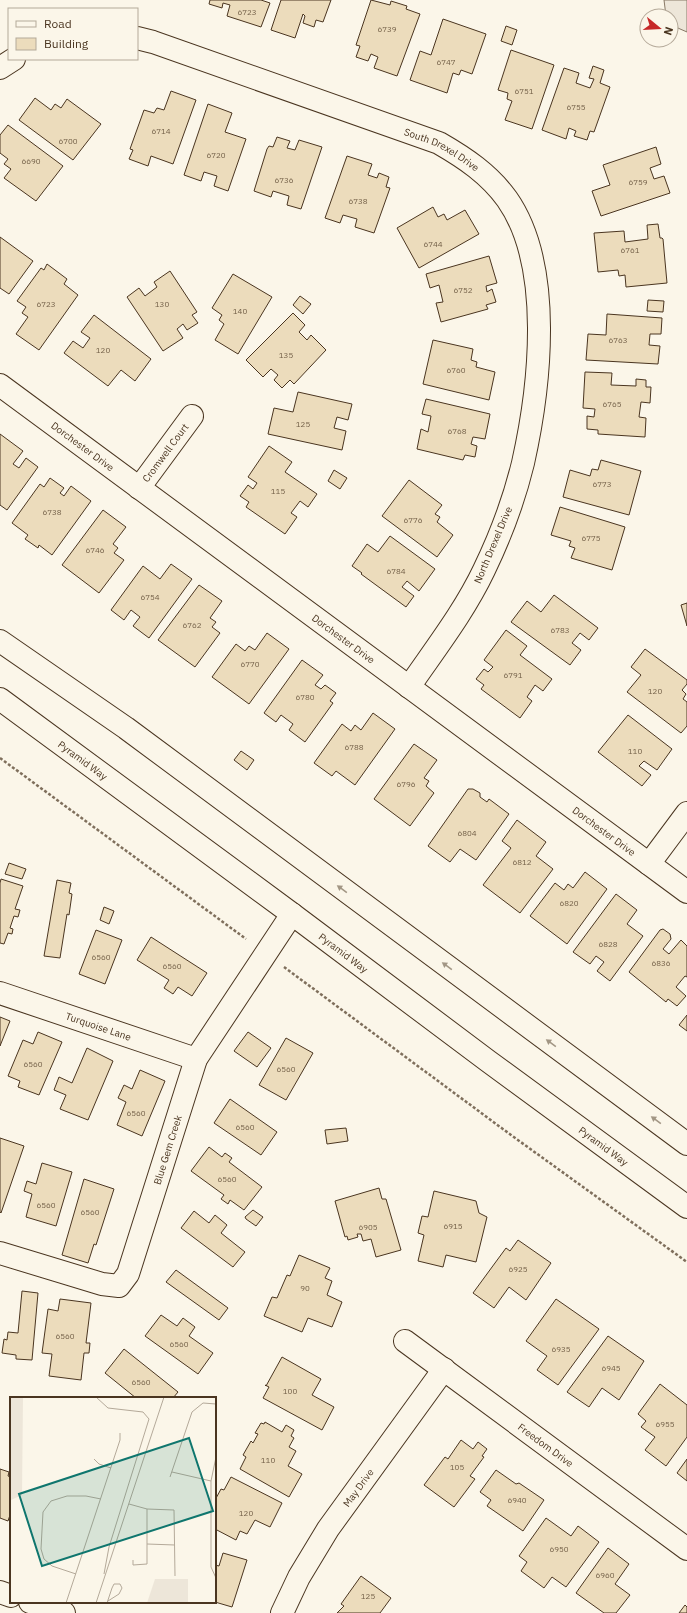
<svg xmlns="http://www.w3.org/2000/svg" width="687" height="1613" viewBox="0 0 687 1613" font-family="'IBM Plex Sans',sans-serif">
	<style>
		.green { fill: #ede6d9; stroke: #887966 }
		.building { fill: #ecdcbc; stroke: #4a3520 }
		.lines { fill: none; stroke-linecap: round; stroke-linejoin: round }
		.minor-casing { stroke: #4a3520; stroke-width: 24 }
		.major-casing { stroke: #4a3520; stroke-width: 24 }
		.path { stroke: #7f6f5c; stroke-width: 2.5; stroke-dasharray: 3 2; stroke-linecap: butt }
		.minor { stroke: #fbf6e9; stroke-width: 22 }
		.major { stroke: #fbf6e9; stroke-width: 22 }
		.oneway { fill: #a29684 }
		.labels { text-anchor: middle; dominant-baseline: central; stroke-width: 3; stroke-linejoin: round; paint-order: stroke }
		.number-label { font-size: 8px; fill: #725f47 }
		.street-label { font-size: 10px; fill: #4a3520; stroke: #fbf6e9 }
		.inset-road { fill: none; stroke: #b4a999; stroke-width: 1 }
		.view { fill: #0f766e; fill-opacity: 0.15; stroke: #0f766e; stroke-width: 2 }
		.inset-edge { fill: none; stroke: #4a3520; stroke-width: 2 }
	</style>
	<rect width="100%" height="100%" fill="#fbf6e9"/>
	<polygon class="green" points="664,0 687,0 687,32 671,25 671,16 666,16"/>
	<g class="building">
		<polygon points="210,0 261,0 270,3 261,27 227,16 230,5 223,3 222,8 209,4"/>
		<polygon points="281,0 331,0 323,22 316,20 314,27 303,23 305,16 303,14 295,38 271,30"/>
		<polygon points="371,0 390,5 391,1 407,6 406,9 420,14 397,76 374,68 378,57 371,54 368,61 356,57 360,46 356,45"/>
		<polygon points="443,19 486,34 472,74 461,70 459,75 453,73 447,93 410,80 420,51 431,55"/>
		<polygon points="506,26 517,30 512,45 501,41"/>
		<polygon points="511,50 554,65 532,129 505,120 512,101 507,99 508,93 498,90"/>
		<polygon points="593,66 604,70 600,83 610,87 594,132 590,131 587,140 574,136 576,131 569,128 566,139 542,130 564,68 579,73 576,83 590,88 594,79 589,78"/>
		<polygon points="171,91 196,100 173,164 151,156 148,166 129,159 133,150 130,149 144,110 154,113 157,108 164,110"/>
		<polygon points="35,98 51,110 55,104 61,108 67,99 101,124 73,160 19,120"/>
		<polygon points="208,104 232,113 225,132 246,139 228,191 214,186 217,176 204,172 201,181 184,175"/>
		<polygon points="8,125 63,166 36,201 4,178 11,169 4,164 8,159 0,153 0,135"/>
		<polygon points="277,137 290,141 287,148 295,150 299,140 322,147 301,209 287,205 289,196 273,191 271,197 254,191 267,149 269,146 273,147"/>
		<polygon points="656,147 661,164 650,168 654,179 664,176 670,193 601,216 592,191 610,185 603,165"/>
		<polygon points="347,156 372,164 368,175 377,178 379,173 389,177 386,187 390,188 374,233 355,227 357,219 343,215 340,223 325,218"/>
		<polygon points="433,207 438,217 444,214 447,220 465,210 479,234 419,268 397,228"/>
		<polygon points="658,224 660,238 662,238 663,239 667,283 626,287 625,275 619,276 618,270 598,272 594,233 624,231 625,242 648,239 647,225"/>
		<polygon points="0,237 33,261 9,294 0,288"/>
		<polygon points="489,256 497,283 486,286 487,292 492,289 496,302 486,305 488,309 441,322 436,303 443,302 439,285 430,288 426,274"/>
		<polygon points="47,264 67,279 64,284 78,295 39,350 16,334 28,317 22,313 26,307 17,301 41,268 44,270"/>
		<polygon points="170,271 197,312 192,315 198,323 187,330 183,324 177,329 183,338 163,351 127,297 139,288 145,296 157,287 154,282"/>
		<polygon points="233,274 272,297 238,354 215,340 224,324 219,320 222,315 212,308"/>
		<polygon points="300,296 311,304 303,314 293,305"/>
		<polygon points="648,300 664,301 663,312 647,311"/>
		<polygon points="293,313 305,325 299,332 307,340 311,335 326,350 294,384 290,380 282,388 274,380 278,375 271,369 263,377 246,360"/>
		<polygon points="607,314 662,318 661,334 650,334 649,345 660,346 658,364 586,360 588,334 606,335"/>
		<polygon points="94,315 151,359 135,381 121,370 108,386 64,353 73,341 83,348 90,338 81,332"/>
		<polygon points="433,340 473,349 471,360 477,362 476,367 495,372 489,400 423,384"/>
		<polygon points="585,372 612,373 611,385 636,386 636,379 646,380 646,387 651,387 650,403 641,402 639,417 646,418 645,437 598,434 598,430 587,429 587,416 594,417 595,409 583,408"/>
		<polygon points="298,392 352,404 348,420 337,417 334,428 346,431 342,450 268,434 274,408 293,412"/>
		<polygon points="426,399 490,414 485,439 473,437 471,444 477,446 475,457 465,455 463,460 417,449 421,429 428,432 431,416 422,414"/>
		<polygon points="0,434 23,451 13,464 19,468 26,458 38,467 7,510 0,505"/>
		<polygon points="269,446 292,462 285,472 317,494 308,507 300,501 291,513 297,517 285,534 246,507 249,502 240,496 248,485 253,489 257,483 248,477"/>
		<polygon points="601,460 641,471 629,515 563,497 570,470 590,476 592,469 598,470"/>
		<polygon points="334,470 347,478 340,489 328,481"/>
		<polygon points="50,478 64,488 60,493 64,496 71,486 91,501 52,555 39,545 38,548 25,539 28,535 12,523 40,484 44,487"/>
		<polygon points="409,480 442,505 435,514 440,517 437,522 453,535 437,557 382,516"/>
		<polygon points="560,507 625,527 612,570 571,558 575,548 569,546 571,541 551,535"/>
		<polygon points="103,510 126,527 113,544 118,548 114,553 124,560 99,593 62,565"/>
		<polygon points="390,536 435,569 419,591 407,581 402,587 414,596 406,607 361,574 362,573 352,566 367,544 378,552"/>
		<polygon points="171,564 192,579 149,638 133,626 140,617 131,610 124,620 111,610 143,566 160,579"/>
		<polygon points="199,585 222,601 210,618 216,622 212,627 220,633 195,667 158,640"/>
		<polygon points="554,595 598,628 589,640 580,633 572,643 581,650 570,665 511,622 527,601 541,612"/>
		<polygon points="687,603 687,626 681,605"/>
		<polygon points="506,630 527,646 520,655 552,679 543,691 535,685 527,697 532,701 520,718 481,689 484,685 476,679 484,669 488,672 493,667 484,660"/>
		<polygon points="267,633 289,649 249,704 212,677 236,644 245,651 249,646 255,650"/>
		<polygon points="645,649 687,680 687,684 682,690 686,694 683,699 687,702 687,726 681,733 627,692 641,675 631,667"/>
		<polygon points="302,660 323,675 315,685 321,689 325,685 336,693 330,701 333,703 305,742 289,730 293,724 281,715 276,722 264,713"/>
		<polygon points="373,713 395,729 355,785 336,771 332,776 314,763 342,724 351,731 355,725 361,730"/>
		<polygon points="628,715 672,749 657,770 644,761 639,766 651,775 642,786 598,752"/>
		<polygon points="414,744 437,760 424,778 429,781 426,786 434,793 410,826 374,799"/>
		<polygon points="241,751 254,760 247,770 234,760"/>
		<polygon points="468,789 473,789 480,793 480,797 487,802 489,799 509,814 476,860 460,849 450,862 428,846"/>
		<polygon points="517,820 546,842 536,856 553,869 520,913 483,885 511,848 502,841"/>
		<polygon points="9,863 26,869 22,879 5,874"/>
		<polygon points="585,872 607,889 567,944 530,916 555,883 564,890 568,884 573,888"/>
		<polygon points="1,879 23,886 15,909 20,910 18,917 14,916 10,928 13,929 12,934 8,933 4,944 0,943 0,883"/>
		<polygon points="57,880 71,883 69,893 72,894 69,915 67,914 60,958 44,956"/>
		<polygon points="616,894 637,910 627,924 643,936 610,981 597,971 604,962 596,956 590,964 573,952"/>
		<polygon points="104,907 114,911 109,924 100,920"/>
		<polygon points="663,929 670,934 671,939 663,949 669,954 681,940 687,946 687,977 685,976 676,987 686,996 677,1006 668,999 666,1002 629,972 660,930"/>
		<polygon points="96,930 122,940 105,984 79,974"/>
		<polygon points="151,937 207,973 192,996 178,987 173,994 164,988 169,980 137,960"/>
		<polygon points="687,1015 687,1031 679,1025"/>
		<polygon points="0,1017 10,1021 0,1046"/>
		<polygon points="38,1032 62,1042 39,1095 18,1087 20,1081 8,1076 23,1040 33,1044"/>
		<polygon points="248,1032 271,1048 257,1067 234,1051"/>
		<polygon points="286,1038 313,1053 286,1100 259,1085"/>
		<polygon points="87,1048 113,1061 88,1120 60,1109 66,1095 54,1090 59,1077 72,1083"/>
		<polygon points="140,1070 165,1081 142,1136 117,1125 126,1102 118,1098 124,1085 132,1089"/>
		<polygon points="230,1099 277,1132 261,1155 214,1123"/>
		<polygon points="346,1128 348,1141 327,1144 325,1130"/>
		<polygon points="0,1138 24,1146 1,1213 0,1212"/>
		<polygon points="209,1147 222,1157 225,1153 232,1158 229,1162 262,1187 244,1210 230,1200 228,1204 221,1199 224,1195 191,1171"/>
		<polygon points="42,1163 72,1172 56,1226 26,1217 32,1194 24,1191 27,1181 36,1184"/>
		<polygon points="84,1179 114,1189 96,1245 94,1244 88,1263 62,1255"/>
		<polygon points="379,1188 382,1199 386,1199 401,1250 376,1257 371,1239 363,1241 361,1234 357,1234 358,1237 348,1240 347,1236 345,1237 335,1201"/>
		<polygon points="434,1191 476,1201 479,1213 487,1217 476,1262 446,1255 443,1267 418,1261 424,1235 418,1233 422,1216 428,1217"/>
		<polygon points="253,1210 263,1217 256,1226 246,1219 245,1217"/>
		<polygon points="194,1211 209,1223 215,1215 227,1225 221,1233 245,1252 233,1267 181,1228"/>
		<polygon points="518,1240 551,1263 526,1300 509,1287 494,1308 473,1293 506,1248 510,1251"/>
		<polygon points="299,1255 330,1268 325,1278 332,1281 327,1295 342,1302 332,1327 308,1318 302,1332 264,1316 272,1297 277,1298 287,1275 290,1276"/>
		<polygon points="176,1270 228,1308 219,1320 166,1282"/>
		<polygon points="22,1291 38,1293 32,1360 16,1359 16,1355 2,1353 4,1339 7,1340 8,1332 18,1333"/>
		<polygon points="60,1299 91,1303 86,1343 90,1343 89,1353 84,1353 81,1380 49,1376 52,1354 42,1353 48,1309 58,1311"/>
		<polygon points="556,1299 599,1329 558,1385 537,1370 547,1356 526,1341"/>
		<polygon points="161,1315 177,1326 183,1318 195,1327 189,1336 213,1353 198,1374 145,1336"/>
		<polygon points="608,1336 644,1361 619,1400 602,1388 589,1407 567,1392"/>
		<polygon points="124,1349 178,1392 173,1398 136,1398 105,1373"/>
		<polygon points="282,1357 321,1379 312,1395 334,1407 322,1430 263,1398 269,1387 265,1385 266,1386"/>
		<polygon points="660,1384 687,1405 687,1437 666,1466 645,1450 655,1437 641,1427 646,1421 638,1414"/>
		<polygon points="265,1422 282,1432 286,1425 294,1430 291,1436 294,1438 289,1447 296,1451 288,1466 302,1474 289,1497 240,1469 246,1457 243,1455 251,1441 253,1443 258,1434 255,1433 261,1423 264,1424"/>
		<polygon points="461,1440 473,1449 478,1442 487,1449 482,1456 484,1457 470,1476 475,1479 454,1507 424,1485 445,1457 448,1459"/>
		<polygon points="687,1459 687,1481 677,1473"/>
		<polygon points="0,1469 9,1472 8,1476 11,1477 11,1512 8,1521 0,1518"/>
		<polygon points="496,1470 516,1484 519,1483 544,1500 523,1531 487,1506 491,1500 480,1492"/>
		<polygon points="231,1477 282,1503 270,1527 255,1520 247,1534 240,1531 236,1540 215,1529 216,1504 215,1500 221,1489 224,1490"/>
		<polygon points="546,1518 571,1536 578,1526 599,1542 566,1587 552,1577 544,1588 521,1571 527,1562 519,1556"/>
		<polygon points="608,1548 629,1564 615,1584 630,1595 616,1613 604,1613 576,1593"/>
		<polygon points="223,1553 247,1560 232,1607 215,1602 215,1565 219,1566"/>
		<polygon points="361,1576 391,1598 380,1613 337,1613 344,1606 341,1604"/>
		<polygon points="685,1605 687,1607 687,1613 679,1613"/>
	</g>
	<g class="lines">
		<defs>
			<g id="minor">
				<path id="s1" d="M 137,38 L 153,42 L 439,143 C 465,158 489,174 507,199 C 554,266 540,387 523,463 C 514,500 500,537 484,570 C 464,612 435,649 409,687"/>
				<polyline points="0,68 14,59"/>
				<path id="s2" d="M 0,385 L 687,892"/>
				<path id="s3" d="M 139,488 L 192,416"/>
				<polyline points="0,641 126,728 687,1144"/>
				<polyline points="649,864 687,813"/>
				<path id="s4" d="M 0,993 L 196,1059"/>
				<path id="s5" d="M 0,1253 L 102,1284 L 119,1286 L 128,1274 L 196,1059 L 292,914"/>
				<path id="s6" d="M 405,1341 L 687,1549"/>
				<polyline points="0,1592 11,1596"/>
				<polyline points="30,1602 64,1613"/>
				<path id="s7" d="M 282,1613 L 299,1577 L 328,1529 L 444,1369"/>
			</g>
			<g id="major">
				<path id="s8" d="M 0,699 L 292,914 L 488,1061 L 687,1207"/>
			</g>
		</defs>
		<use href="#minor" class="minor-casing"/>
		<use href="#major" class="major-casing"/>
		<g class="path">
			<polyline points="0,758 246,939"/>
			<polyline points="284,967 511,1135 687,1262"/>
		</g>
		<use href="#minor" class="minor"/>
		<use href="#major" class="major"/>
	</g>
	<defs><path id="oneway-solid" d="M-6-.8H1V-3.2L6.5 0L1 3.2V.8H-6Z"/></defs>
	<g class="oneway">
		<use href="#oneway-solid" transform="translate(342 889) rotate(-144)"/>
		<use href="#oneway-solid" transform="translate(447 966) rotate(-144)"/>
		<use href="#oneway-solid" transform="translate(551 1043) rotate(-144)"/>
		<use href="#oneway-solid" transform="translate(656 1120) rotate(-144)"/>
	</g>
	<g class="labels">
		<g class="number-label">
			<text x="247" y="12">6723</text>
			<text x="387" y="29">6739</text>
			<text x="446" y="62">6747</text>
			<text x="524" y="91">6751</text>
			<text x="576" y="107">6755</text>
			<text x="161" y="131">6714</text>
			<text x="68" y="141">6700</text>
			<text x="216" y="155">6720</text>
			<text x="31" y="161">6690</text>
			<text x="284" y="180">6736</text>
			<text x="638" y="182">6759</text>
			<text x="358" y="201">6738</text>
			<text x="433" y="244">6744</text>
			<text x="630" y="250">6761</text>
			<text x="463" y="290">6752</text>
			<text x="46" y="304">6723</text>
			<text x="162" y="304">130</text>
			<text x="240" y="311">140</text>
			<text x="618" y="340">6763</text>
			<text x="103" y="350">120</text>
			<text x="286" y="355">135</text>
			<text x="456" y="370">6760</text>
			<text x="612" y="404">6765</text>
			<text x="303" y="424">125</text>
			<text x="457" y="431">6768</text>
			<text x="602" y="484">6773</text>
			<text x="278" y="491">115</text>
			<text x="52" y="512">6738</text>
			<text x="413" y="520">6776</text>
			<text x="591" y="538">6775</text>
			<text x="95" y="550">6746</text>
			<text x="396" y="571">6784</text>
			<text x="150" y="597">6754</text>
			<text x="192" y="625">6762</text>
			<text x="560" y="630">6783</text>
			<text x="250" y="664">6770</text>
			<text x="513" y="675">6791</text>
			<text x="655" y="691">120</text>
			<text x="305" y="697">6780</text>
			<text x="354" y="747">6788</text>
			<text x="635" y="751">110</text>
			<text x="406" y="784">6796</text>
			<text x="467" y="833">6804</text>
			<text x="522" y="862">6812</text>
			<text x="569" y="903">6820</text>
			<text x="608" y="944">6828</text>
			<text x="101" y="957">6560</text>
			<text x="661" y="963">6836</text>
			<text x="172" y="966">6560</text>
			<text x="33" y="1064">6560</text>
			<text x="286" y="1069">6560</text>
			<text x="136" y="1113">6560</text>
			<text x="245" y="1127">6560</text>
			<text x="227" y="1179">6560</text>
			<text x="46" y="1205">6560</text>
			<text x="90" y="1212">6560</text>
			<text x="453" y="1226">6915</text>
			<text x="368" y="1227">6905</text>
			<text x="518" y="1269">6925</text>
			<text x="305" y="1288">90</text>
			<text x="65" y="1336">6560</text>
			<text x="179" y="1344">6560</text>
			<text x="561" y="1349">6935</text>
			<text x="611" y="1368">6945</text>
			<text x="141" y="1382">6560</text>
			<text x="290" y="1391">100</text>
			<text x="665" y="1424">6955</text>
			<text x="268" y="1460">110</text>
			<text x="457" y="1467">105</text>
			<text x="517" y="1500">6940</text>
			<text x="246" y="1513">120</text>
			<text x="559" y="1549">6950</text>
			<text x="605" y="1575">6960</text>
			<text x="368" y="1596">125</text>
		</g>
		<g class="street-label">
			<text stroke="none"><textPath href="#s1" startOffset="325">South Drexel Drive</textPath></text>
			<text stroke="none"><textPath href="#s2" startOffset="103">Dorchester Drive</textPath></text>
			<text stroke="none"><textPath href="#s3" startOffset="44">Cromwell Court</textPath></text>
			<text transform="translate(493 545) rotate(-67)">North Drexel Drive</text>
			<text stroke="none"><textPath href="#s2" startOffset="427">Dorchester Drive</textPath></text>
			<text stroke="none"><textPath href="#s8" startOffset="103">Pyramid Way</textPath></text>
			<text stroke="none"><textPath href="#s2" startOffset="751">Dorchester Drive</textPath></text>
			<text stroke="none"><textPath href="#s8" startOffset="427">Pyramid Way</textPath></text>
			<text stroke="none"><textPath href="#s4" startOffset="104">Turquoise Lane</textPath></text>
			<text stroke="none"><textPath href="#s8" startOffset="751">Pyramid Way</textPath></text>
			<text stroke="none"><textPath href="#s5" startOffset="269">Blue Gem Creek</textPath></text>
			<text stroke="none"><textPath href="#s6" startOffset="175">Freedom Drive</textPath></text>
			<text stroke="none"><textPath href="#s7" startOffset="147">May Drive</textPath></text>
		</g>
	</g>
	<g transform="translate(10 1397)">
		<rect width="206" height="206" fill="#fbf6e9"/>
		<path d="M 0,0 L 13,0 L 12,98 L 1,103 ZM 145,182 L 178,182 L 178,206 L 137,206 Z" fill="#ede6d9"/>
		<path class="inset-road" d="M 86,0 L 98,11 L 133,15 L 139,22 L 99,150 L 94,177M 206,60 L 201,84 L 201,170 L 206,181M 84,62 L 89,67 L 101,71M 162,75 L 201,84M 160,80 L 182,15 L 193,6 L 206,7M 119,107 L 137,112 L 164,113 L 165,179M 137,147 L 165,148M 123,163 L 123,168 L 137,167 L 137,112M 66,177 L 42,169 L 34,162 L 31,152 L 33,115 L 41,104 L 57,99 L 76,99 L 91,102M 56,206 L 110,43 L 110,36M 86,206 L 154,0M 97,206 L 102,191 L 104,187 L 110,187 L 112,191 L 109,197 L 98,204"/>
		<path class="view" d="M 179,41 L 203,114 L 32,169 L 9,97 Z"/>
		<rect width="206" height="206" class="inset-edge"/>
	</g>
	<rect x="8" y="8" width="130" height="52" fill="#fbf6e9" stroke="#b4a999"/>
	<rect x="16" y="21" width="20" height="6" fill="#fbf6e9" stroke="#b4a999"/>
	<text x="44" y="28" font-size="12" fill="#4a3520">Road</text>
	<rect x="16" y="38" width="20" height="12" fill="#ecdcbc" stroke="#b4a999"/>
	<text x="44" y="48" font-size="12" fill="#4a3520">Building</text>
	<g transform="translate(659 28) rotate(108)"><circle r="19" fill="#fbf6e9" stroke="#b4a999"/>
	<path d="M0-3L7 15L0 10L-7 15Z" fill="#c62828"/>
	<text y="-6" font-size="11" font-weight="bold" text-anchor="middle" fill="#4a3520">N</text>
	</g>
</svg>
